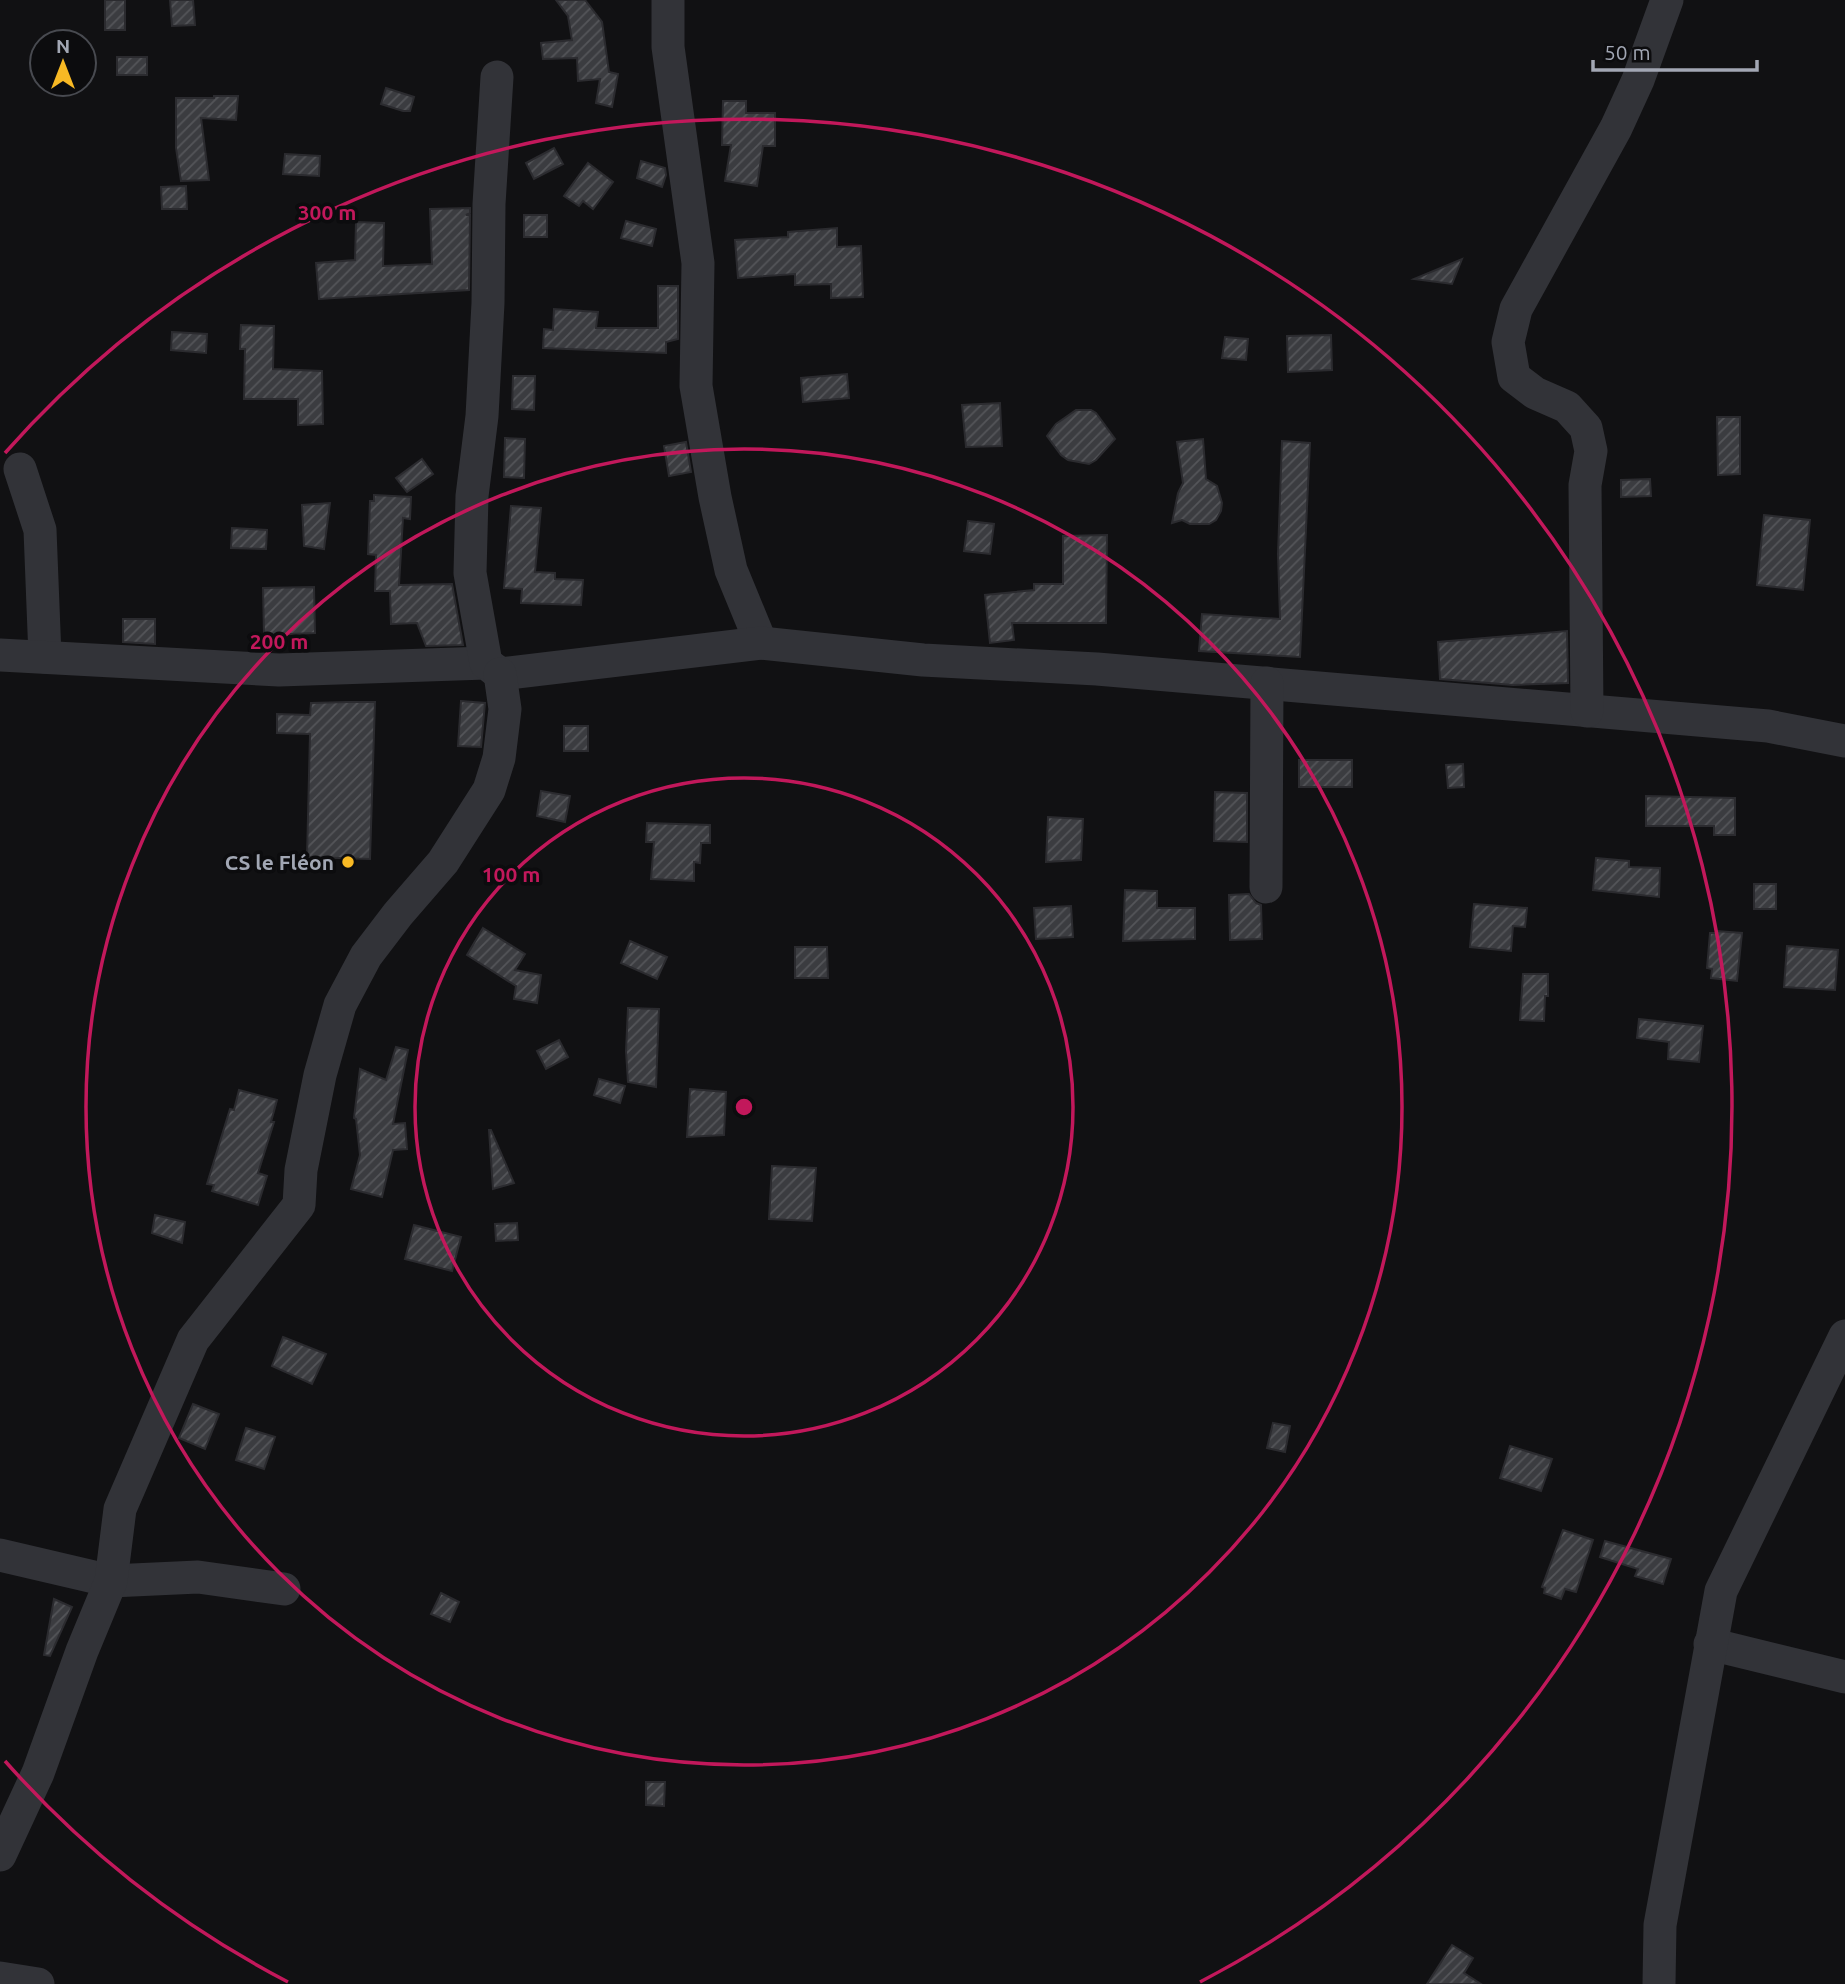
<svg xmlns="http://www.w3.org/2000/svg" width="1845" height="1984" viewBox="0 0 1845 1984" font-family="Ubuntu,sans-serif">
	<style>
		.building { fill: url(#building-hatch); stroke: #2b2b2f; stroke-width: 2 }
		.lines { fill: none; stroke-linecap: round; stroke-linejoin: round }
		.minor { stroke: #323338; stroke-width: 33 }
		.ring { fill: none; stroke: #c2185b; stroke-width: 3.5 }
		.poi-dot { fill: #f8b924; stroke: #0c0c0e; stroke-width: 2.5 }
		.labels { text-anchor: middle; dominant-baseline: central; stroke-width: 7; stroke-linejoin: round; paint-order: stroke }
		.poi-label { font-size: 21px; font-weight: bold; fill: #a2a7b4; stroke: #0c0c0e; text-anchor: end }
		.centre { fill: #c2185b; stroke: #0c0c0e; stroke-width: 3.5 }
		.ring-label { font-size: 21px; text-anchor: middle; font-weight: bold; fill: #c2185b; stroke: #0c0c0e; stroke-width: 7; stroke-linejoin: round; paint-order: stroke }
	</style>
	<defs>
		<pattern id="building-hatch" width="6" height="6" patternUnits="userSpaceOnUse" patternTransform="scale(1.75)"><rect width="6" height="6" fill="#3b3c40"/><path d="M-1 1l2-2M0 6l6-6M5 7l2-2" fill="none" stroke="#545559"/></pattern>
	</defs>
	<rect width="100%" height="100%" fill="#111113"/>
	<g class="building">
		<rect x="105" y="0" width="20" height="30"/>
		<polygon points="170,0 193,0 195,25 172,26"/>
		<polygon points="556,0 585,0 602,22 609,72 618,74 612,107 596,103 600,79 578,81 577,58 543,59 541,43 572,40 568,16"/>
		<rect x="117" y="57" width="30" height="18"/>
		<polygon points="386,88 414,97 410,111 403,111 381,104"/>
		<polygon points="214,96 238,96 236,120 201,118 209,180 181,181 176,148 176,98 214,98"/>
		<polygon points="723,101 746,101 746,113 775,113 775,146 763,146 757,186 725,181 731,145 722,145"/>
		<polygon points="554,148 563,164 534,179 526,163"/>
		<polygon points="285,154 320,156 319,176 283,174"/>
		<polygon points="641,161 665,168 666,175 662,187 637,178"/>
		<polygon points="588,163 613,182 593,209 583,201 579,206 564,196"/>
		<polygon points="186,186 187,209 162,209 161,187"/>
		<polygon points="470,208 470,213 466,215 470,215 469,290 319,299 316,263 355,260 356,222 384,223 383,266 432,264 430,209"/>
		<rect x="524" y="215" width="23" height="22"/>
		<polygon points="626,221 656,229 652,246 621,238"/>
		<polygon points="837,228 837,247 861,246 863,297 831,298 831,284 795,285 795,274 738,278 735,240 788,237 788,232"/>
		<polygon points="1462,259 1452,284 1414,279"/>
		<polygon points="658,286 678,286 678,339 666,342 666,353 543,348 544,329 553,330 554,309 598,312 596,328 658,328"/>
		<polygon points="241,325 274,326 273,369 322,371 323,424 298,425 298,399 244,399 245,349 240,349"/>
		<polygon points="172,332 207,334 206,353 171,350"/>
		<polygon points="1331,335 1332,370 1288,372 1287,336"/>
		<polygon points="1225,337 1248,339 1246,360 1222,358"/>
		<polygon points="847,374 849,398 803,402 801,378"/>
		<polygon points="513,376 535,376 534,410 512,409"/>
		<polygon points="1000,403 1002,446 966,447 962,405"/>
		<polygon points="1076,410 1091,410 1096,413 1115,439 1096,460 1089,464 1068,460 1061,455 1047,436 1056,424"/>
		<polygon points="1717,417 1740,417 1740,474 1718,475"/>
		<polygon points="505,438 525,439 524,478 504,477"/>
		<polygon points="1203,439 1206,479 1217,486 1222,503 1221,511 1216,520 1209,524 1190,524 1182,520 1172,523 1178,493 1183,483 1177,442"/>
		<polygon points="1282,441 1310,443 1300,657 1199,651 1202,614 1280,619 1278,554"/>
		<polygon points="686,442 691,472 669,476 664,446"/>
		<polygon points="422,459 433,474 407,492 396,478"/>
		<polygon points="1650,479 1651,496 1621,497 1621,480"/>
		<polygon points="374,495 411,497 410,519 403,518 399,585 452,584 463,645 426,646 417,623 391,624 390,591 375,591 376,555 368,554 370,501 374,501"/>
		<polygon points="330,503 324,549 304,546 302,505"/>
		<polygon points="511,506 541,508 535,572 555,573 555,579 583,580 581,605 521,603 522,589 504,588"/>
		<polygon points="1764,515 1810,520 1803,590 1757,585"/>
		<polygon points="968,521 994,524 990,554 964,551"/>
		<polygon points="232,528 267,530 266,549 231,548"/>
		<polygon points="1107,535 1106,623 1012,623 1014,640 990,643 985,595 1034,590 1034,584 1063,584 1063,536"/>
		<polygon points="314,587 315,633 264,635 263,588"/>
		<polygon points="123,619 155,619 155,644 123,642"/>
		<polygon points="1567,631 1568,683 1513,685 1440,679 1438,642"/>
		<polygon points="461,701 485,703 481,747 458,746"/>
		<polygon points="348,702 375,702 370,859 307,857 310,734 277,733 277,714 310,715 311,703"/>
		<rect x="564" y="726" width="24" height="25"/>
		<rect x="1299" y="760" width="53" height="27"/>
		<polygon points="1463,764 1464,787 1448,788 1446,765"/>
		<polygon points="541,791 570,796 565,822 537,816"/>
		<polygon points="1215,792 1247,793 1247,842 1214,841"/>
		<polygon points="1646,796 1735,798 1735,835 1714,835 1714,826 1646,826"/>
		<polygon points="1048,817 1083,819 1081,860 1046,862"/>
		<polygon points="647,823 710,825 710,843 701,843 700,863 694,862 694,881 651,879 654,842 646,842"/>
		<polygon points="1596,858 1629,861 1629,867 1660,868 1659,897 1593,890"/>
		<rect x="1754" y="884" width="22" height="25"/>
		<polygon points="1125,890 1157,891 1157,908 1195,908 1195,939 1123,941"/>
		<polygon points="1249,894 1256,903 1261,905 1262,939 1230,940 1229,895"/>
		<polygon points="1474,904 1527,908 1525,927 1513,926 1511,951 1470,947"/>
		<polygon points="1071,906 1073,937 1036,939 1034,908"/>
		<polygon points="483,928 525,954 515,970 541,975 537,1003 514,999 516,986 467,955"/>
		<polygon points="1716,931 1742,933 1737,981 1711,978 1712,969 1707,968 1710,933 1716,933"/>
		<polygon points="630,941 667,957 657,979 621,963"/>
		<polygon points="1787,946 1838,950 1835,990 1784,987"/>
		<polygon points="795,947 827,947 828,978 795,978"/>
		<polygon points="1523,974 1548,974 1548,996 1545,996 1544,1021 1520,1020"/>
		<polygon points="628,1008 659,1009 656,1087 628,1082 626,1051"/>
		<polygon points="1639,1019 1703,1026 1699,1062 1668,1059 1669,1042 1637,1038"/>
		<polygon points="559,1040 568,1057 546,1069 537,1051"/>
		<polygon points="396,1047 408,1050 393,1124 405,1123 407,1149 393,1150 382,1197 351,1189 360,1155 356,1119 354,1118 360,1069 386,1080"/>
		<polygon points="599,1079 625,1086 620,1103 594,1095"/>
		<polygon points="690,1089 726,1092 724,1135 687,1137"/>
		<polygon points="239,1090 277,1100 271,1122 274,1122 258,1173 267,1176 258,1205 212,1191 214,1185 207,1184 230,1109 234,1110"/>
		<polygon points="489,1130 491,1130 514,1183 493,1189"/>
		<polygon points="772,1166 816,1168 812,1221 769,1219"/>
		<polygon points="155,1215 185,1222 182,1243 152,1233"/>
		<polygon points="517,1223 518,1240 496,1241 495,1224"/>
		<polygon points="414,1225 461,1237 452,1271 405,1259"/>
		<polygon points="283,1337 326,1354 312,1384 272,1366"/>
		<polygon points="193,1404 219,1414 205,1449 179,1438"/>
		<polygon points="1273,1423 1290,1426 1285,1452 1267,1448"/>
		<polygon points="246,1428 275,1437 264,1469 236,1460"/>
		<polygon points="1510,1446 1552,1459 1541,1491 1500,1478"/>
		<polygon points="1563,1530 1593,1540 1576,1592 1565,1589 1561,1599 1544,1593 1545,1588 1542,1587"/>
		<polygon points="1605,1541 1671,1559 1663,1584 1635,1576 1638,1569 1600,1557"/>
		<polygon points="441,1593 459,1602 450,1622 431,1614"/>
		<polygon points="54,1599 72,1607 50,1656 44,1655"/>
		<polygon points="646,1782 665,1782 664,1806 646,1805"/>
		<polygon points="1452,1945 1473,1958 1464,1973 1481,1984 1427,1984"/>
	</g>
	<g class="lines">
		<g class="minor">
			<polyline points="668,0 668,47 698,263 696,386 715,497 731,570 761,643"/>
			<polyline points="20,469 40,530 45,657"/>
			<polyline points="0,655 279,670 486,663 500,674 761,643 923,660 1097,669 1768,726 1845,741"/>
			<polyline points="486,663 470,573 472,496 482,416 488,303 489,204 497,77"/>
			<polyline points="1587,711 1585,485 1591,451 1586,428 1567,407 1535,393 1514,377 1508,342 1516,309 1616,128 1638,80 1667,0"/>
			<polyline points="1266,887 1267,683"/>
			<polyline points="0,1555 111,1581 198,1577 284,1589"/>
			<polyline points="1710,1644 1845,1677"/>
			<polyline points="0,1855 38,1773 82,1651 111,1581 120,1509 193,1340 299,1205 301,1170 320,1075 340,1005 366,956 398,914 443,862 489,790 499,758 505,709 500,674"/>
			<polyline points="0,1978 38,1984"/>
			<polyline points="1659,1984 1660,1925 1721,1591 1845,1336"/>
		</g>
	</g>
	<g class="ring">
		<circle cx="744" cy="1107" r="329"/>
		<circle cx="744" cy="1107" r="658"/>
		<path d="M288 1982A987 987 0 0 1 5 1761M5 453A987 987 0 1 1 1200 1982"/>
	</g>
	<circle class="poi-dot" cx="348" cy="862" r="7"/>
	<g class="labels">
		<g class="poi-label">
			<text x="334" y="862">CS le Fléon</text>
		</g>
	</g>
	<circle cx="744" cy="1107" r="10" class="centre"/>
	<g class="ring-label">
		<text x="327" y="220">300 m</text>
		<text x="279" y="649">200 m</text>
		<text x="511" y="882">100 m</text>
	</g>
	<g transform="translate(63 63)"><circle r="33" fill="#0c0c0e" stroke="#484a50" stroke-width="2"/>
	<path d="M0-5L12 26L0 18L-12 26Z" fill="#f8b924"/>
	<text y="-10" font-size="19" font-weight="bold" text-anchor="middle" fill="#a2a7b4">N</text>
	</g>
	<path d="M1593 60v10h164v-10" fill="none" stroke="#a2a7b4" stroke-width="3.5"/>
	<text x="1604" y="60" font-size="21" fill="#a2a7b4" stroke="#0c0c0e" stroke-width="5" paint-order="stroke">50 m</text>
</svg>
